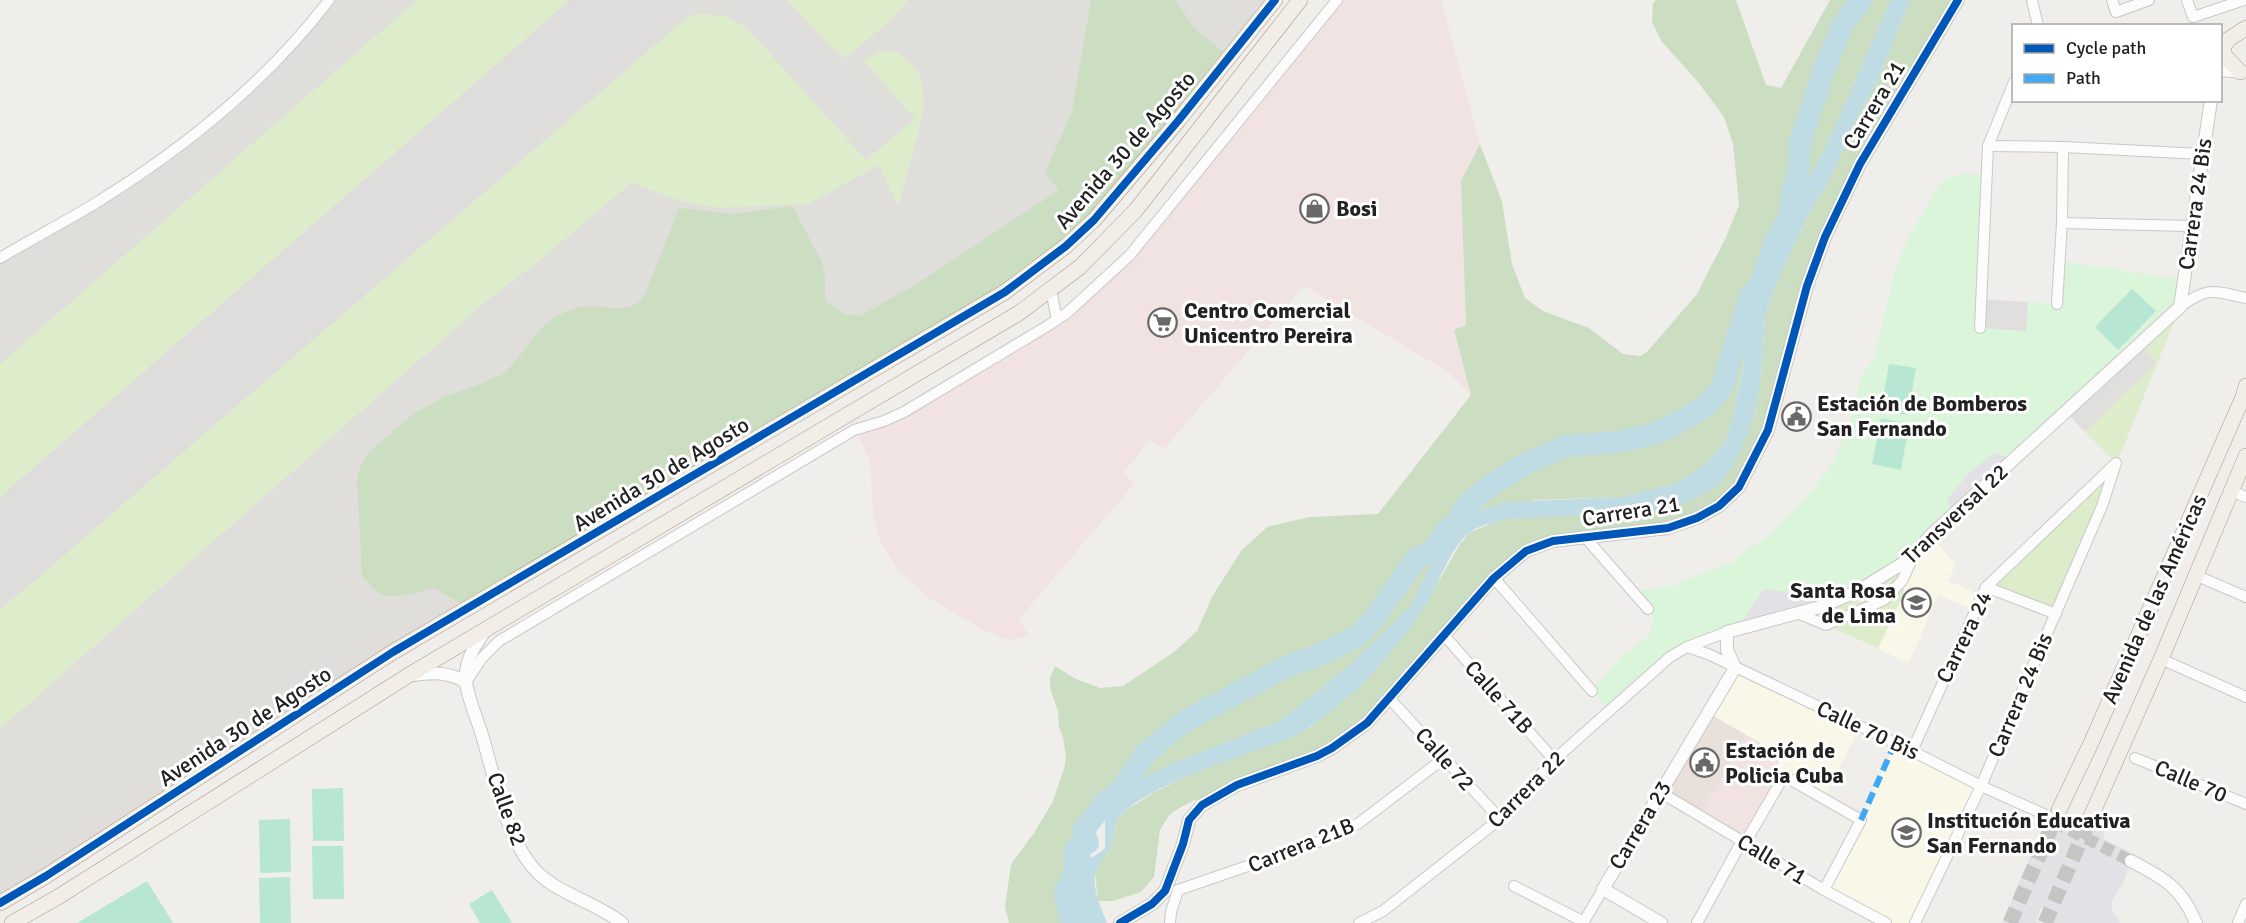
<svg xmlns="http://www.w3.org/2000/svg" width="2246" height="923" viewBox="0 0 2246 923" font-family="Signika,sans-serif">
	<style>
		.commercial { fill: #f1e3e1 }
		.education { fill: #f8f7e8 }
		.military { fill: #eae0db }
		.airport { fill: #e0deda }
		.grass { fill: #ddeccb }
		.forest { fill: #cbdec1 }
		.park { fill: #daf5da }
		.pitch { fill: #b7e6d2 }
		.parking { fill: #e0dfde }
		.plaza { fill: #e2e1e5 }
		.water { fill: #bfdbe3; fill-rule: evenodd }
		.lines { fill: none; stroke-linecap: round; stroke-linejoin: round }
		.river { stroke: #bfdbe3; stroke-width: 22 }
		.taxiway { stroke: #dedddc; stroke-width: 34 }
		.runway { stroke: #dedddc; stroke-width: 86 }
		.tertiary-tunnel { stroke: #c7c5c3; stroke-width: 12; stroke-dasharray: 12 6; stroke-linecap: butt }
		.primary-tunnel { stroke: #c7c5c3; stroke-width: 15; stroke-dasharray: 15 8; stroke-linecap: butt }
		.minor-casing { stroke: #c9c8c7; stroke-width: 12 }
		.tertiary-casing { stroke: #c9c8c7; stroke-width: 14 }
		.primary-casing { stroke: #a79c86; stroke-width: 16 }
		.minor { stroke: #fdfcfc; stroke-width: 10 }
		.tertiary { stroke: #fdfcfc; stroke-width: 12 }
		.primary { stroke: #f3ede7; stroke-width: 15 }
		.quiet { stroke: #3fa9f5; stroke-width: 6; stroke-dasharray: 12 6; stroke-linecap: butt }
		.cycleway-casing { stroke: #fff; stroke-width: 11 }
		.cycleway { stroke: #0057b8; stroke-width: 8 }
		.labels { text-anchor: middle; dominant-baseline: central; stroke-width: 6; stroke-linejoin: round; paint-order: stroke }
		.street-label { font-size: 22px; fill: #222; stroke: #fff }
		.poi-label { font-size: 22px; font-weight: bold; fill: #222; stroke: #fff; text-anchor: start }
	</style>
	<rect width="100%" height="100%" fill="#f0eeeb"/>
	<g class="commercial">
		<polygon points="1337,0 1441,0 1480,144 1461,181 1466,325 1454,331 1471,395 1448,372 1304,286 1164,449 1150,440 1123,473 1135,483 1019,619 1029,635 1013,640 1002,638 987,632 929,598 898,570 880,541 873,514 871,471 868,455 854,430 884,421 1049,325 1130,255"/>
		<polygon points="1746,735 1783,755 1784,776 1745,843 1700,816"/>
	</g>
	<g class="education">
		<polygon points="1930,536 1956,564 1948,581 1981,595 1975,610 1938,595 1909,663 1878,649 1904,594 1902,581"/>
		<polygon points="1735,668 1860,726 1824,799 1775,770 1782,755 1708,713"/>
		<polygon points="1895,743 1981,786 1915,923 1886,923 1824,890 1861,820"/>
	</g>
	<polygon class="military" points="1708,713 1746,735 1700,816 1660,792"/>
	<polygon class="airport" points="329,0 1275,0 1178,121 469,608 0,903 0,258 98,202 234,102"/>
	<g class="grass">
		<polygon points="417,0 570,0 0,498 0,364"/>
		<polygon points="787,0 908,0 894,17 847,57 837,53"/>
		<path d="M 702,14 L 724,16 L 745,26 L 866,160 L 915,119 L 864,61 C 876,52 888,46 902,56 C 936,79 923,115 914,148 C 909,167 904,186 898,206 L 879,165 L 808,204 L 718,208 L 684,202 L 631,183 L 538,262 L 490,298 L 0,729 L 0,610 L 688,17 Z"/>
		<polygon points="2180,307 2056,614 1986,587 2116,463 2085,432 2156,363 2140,344"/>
		<polygon points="1913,557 1902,581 1904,593 1878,648 1797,613"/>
	</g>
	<g class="forest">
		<path d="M 1091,0 L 1176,0 L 1194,28 L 1230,57 L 1116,195 L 1035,270 L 469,608 L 434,588 L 407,595 L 387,596 L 378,593 L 362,576 L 357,479 L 360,467 L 368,453 L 413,414 L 446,396 L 476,386 L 503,374 C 532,348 534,320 577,308 C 600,301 631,320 645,294 L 679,208 L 733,214 L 792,206 L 821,260 L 825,276 L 825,300 L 844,314 L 860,316 L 918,283 L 1059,190 L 1045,173 L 1072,111 Z"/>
		<polygon points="1656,0 1736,0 1766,85 1781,88 1830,0 1891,0 1826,147 1776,240 1767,263 1745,324 1744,363 1732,421 1725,443 1704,465 1677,483 1622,497 1534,500 1436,548 1430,566 1411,605 1397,621 1350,665 1280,721 1168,765 1121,790 1105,802 1083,830 1076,898 1082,923 1009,923 1005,907 1011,864 1034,833 1052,803 1064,769 1066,757 1063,737 1059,727 1058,711 1050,688 1050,678 1055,666 1076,679 1100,688 1123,686 1174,652 1197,631 1213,595 1241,551 1267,527 1309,517 1378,514 1471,395 1454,330 1466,325 1461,181 1480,144 1502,202 1512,264 1525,298 1543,311 1589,328 1623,354 1640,356 1647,352 1697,294 1726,237 1739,205 1733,144 1724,117 1698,82 1662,42 1652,22 1653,3"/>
		<polygon points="1910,0 1958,0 1825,237 1768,430 1739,487 1697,518 1526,551 1390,699 1332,748 1219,794 1195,800 1181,807 1170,814 1160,830 1154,877 1141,892 1113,901 1098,901 1095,873 1103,856 1111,846 1116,822 1125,811 1153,793 1187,776 1252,750 1293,736 1312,726 1328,712 1422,610 1460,544 1469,533 1494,522 1508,519 1650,512 1686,502 1705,494 1722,482 1754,417 1761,379 1765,317 1779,277 1810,211 1832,175 1851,129 1876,84"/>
	</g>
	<polygon class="park" points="1962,174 1987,174 1982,299 2026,331 2028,302 2057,304 2060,261 2184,280 2180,307 1930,536 1876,581 1687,647 1609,710 1592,691 1627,650 1629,652 1651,633 1653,616 1633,592 1670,586 1730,563 1771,533 1812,491 1835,459 1854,410 1860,378 1874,359 1895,272 1907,240 1941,182"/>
	<g class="pitch">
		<polygon points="2132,289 2156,311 2118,350 2095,327"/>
		<polygon points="1889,364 1916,368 1908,415 1881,411"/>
		<polygon points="1881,418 1909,424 1901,470 1872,464"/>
		<polygon points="343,788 344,841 313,841 312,789"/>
		<polygon points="290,819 291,872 260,873 259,820"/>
		<polygon points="312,846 343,846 344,899 313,899"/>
		<polygon points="290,877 291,923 260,923 259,878"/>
		<polygon points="147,881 173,923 77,923"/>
		<polygon points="492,890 512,923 480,923 469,904"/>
	</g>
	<g class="parking">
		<polygon points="1982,299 2028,302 2026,331 1980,328"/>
		<polygon points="2140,344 2156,363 2085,432 2066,412"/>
	</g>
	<g class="plaza">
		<polygon points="1994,453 2014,460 1956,512 1946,501 1969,473"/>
		<polygon points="1764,589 1839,599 1739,627"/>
		<polygon points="2051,807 2105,830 2103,835 2105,840 2134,854 2123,883 2111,902 2113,913 2120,923 2050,923 2054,912 2042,907 2036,921 2039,923 2002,923"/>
	</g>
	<path class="water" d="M 1891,0 L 1910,0 L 1876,84 L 1851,129 L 1832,175 L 1810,211 L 1779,277 L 1765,317 L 1761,379 L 1754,417 L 1740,453 L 1722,482 L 1705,494 L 1686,502 L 1650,512 L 1508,519 C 1495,522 1479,525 1469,533 C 1452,546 1440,580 1429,599 C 1410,630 1387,659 1361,685 C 1346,700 1312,728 1292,737 C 1255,752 1136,787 1117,821 C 1113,829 1114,839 1110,847 C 1105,855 1100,861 1096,871 C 1091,887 1101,908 1107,923 L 1082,923 L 1076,898 L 1075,850 L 1083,831 L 1105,802 L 1121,790 L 1168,765 L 1280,721 L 1350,665 L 1411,605 L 1430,566 L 1436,548 L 1444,534 L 1458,521 L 1478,511 L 1507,502 L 1622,497 L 1677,483 L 1704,465 L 1725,443 L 1732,421 L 1744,364 L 1745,324 L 1750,296 L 1776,240 L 1826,147 ZM 1105,819 L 1105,849 L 1091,858 C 1085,845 1091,824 1105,819 Z"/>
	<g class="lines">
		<polyline class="river" points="1071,923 1065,893 1075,872 1075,850 1088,843 1083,831 1105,802 1121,790 1146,753 1185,721 1290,665 1313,658 1358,636 1375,618 1415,560 1436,548 1444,534 1458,521 1465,507 1483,491 1523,465 1566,446 1618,442 1641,437 1664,430 1685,419 1707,405 1722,387 1750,296 1760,285 1776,240 1790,216 1792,193 1799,168 1800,142 1824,70 1842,26 1861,0"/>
		<polyline class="taxiway" points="757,0 870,126"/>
		<polyline class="runway" points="0,554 637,0"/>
		<polyline class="tertiary-tunnel" points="2054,822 2131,861"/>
		<g class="primary-tunnel">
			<polyline points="2010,923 2059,810"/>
			<polyline points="2045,923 2089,821"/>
		</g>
		<defs>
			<g id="minor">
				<polyline points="2032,0 2038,26"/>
				<polyline points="2112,0 2116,12 2149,0"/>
				<polyline points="2187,0 2193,17 2244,0"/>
				<polyline points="1988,146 2063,147 2202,154"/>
				<polyline points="2062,223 2191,226"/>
				<path d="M 0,258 C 33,238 67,221 99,201 C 184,148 268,80 329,0"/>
				<polyline points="1051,290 1057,320"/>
				<polyline points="2057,304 2062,223 2063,147"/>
				<path d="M 2180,307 C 2208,286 2213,291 2246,298"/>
				<polyline points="1980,328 1988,146 2014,82"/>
				<polyline points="2231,491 2246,497"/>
				<polyline points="1584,536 1648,609"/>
				<polyline points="2195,575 2246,597"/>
				<polyline points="1494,578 1592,691"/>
				<polyline points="1986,587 2056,614"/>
				<polyline points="1797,613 1826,625 1884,600 1902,581 1913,557"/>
				<polyline points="1443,634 1554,760"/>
				<polyline points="1687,647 1708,654 1912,751 1981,786 2048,816"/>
				<polyline points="2161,659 2246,697"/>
				<polyline points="466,682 482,658 499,641 854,430 884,421 904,412 1049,325 1068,312 1130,255 1337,0"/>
				<polyline points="1390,699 1500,819"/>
				<polyline points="1912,751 1986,587 2114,465"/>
				<polyline points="2135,758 2246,804"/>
				<polyline points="1660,792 1824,890 1886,923"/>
				<polyline points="1745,843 1784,776 1861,820 1824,890"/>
				<polyline points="1514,886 1584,922"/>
				<polyline points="1178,890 1332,837 1359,823 1443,759"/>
				<polyline points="1170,923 1171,912 1178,890"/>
				<polyline points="1359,923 1383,911 1500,819 1554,760 1670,657 1687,647 1727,632"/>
				<polyline points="1583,923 1603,889"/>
				<polyline points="1697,923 1742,841"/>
				<polyline points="1915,923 1981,786 2102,506 2116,463"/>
				<polyline points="2238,923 2246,904"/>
			</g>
			<g id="tertiary">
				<polyline points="2220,70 2243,72"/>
				<path d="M 485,631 C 474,646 464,663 466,682 C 468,699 477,718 482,735 C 495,778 506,842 539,874 C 562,895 596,903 622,923"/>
				<path d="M 413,675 C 433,672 448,672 466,682"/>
				<path d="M 2131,861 C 2164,878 2182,888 2196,923"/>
				<polyline points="1120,923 1152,904 1165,891 1183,844 1189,820 1202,805 1237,785 1317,756 1332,748 1367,723 1494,578 1526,551 1553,541 1668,528 1697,518 1719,506 1739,487 1768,430 1807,286 1825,237 1860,164 1958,0"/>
				<polyline points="1661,923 1603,889 1735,668 1727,650 1727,632 1820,607 1858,591 1913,557 1930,536 2180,307 2211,100"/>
			</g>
			<g id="primary">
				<polyline points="2223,47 2224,55 2240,72"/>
				<polyline points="2220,51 2229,39 2246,28"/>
				<polyline points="2059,810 2092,741 2243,397 2246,386"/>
				<polyline points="2089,821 2161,659 2246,456"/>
				<polyline points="0,903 46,876 393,652 1005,292 1066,246 1094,220 1178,121 1275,0"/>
				<polyline points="12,923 58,897 409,675 1019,313 1080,267 1136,210 1300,0"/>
			</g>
		</defs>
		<use href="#minor" class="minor-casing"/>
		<use href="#tertiary" class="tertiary-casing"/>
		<use href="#primary" class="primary-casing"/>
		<use href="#minor" class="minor"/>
		<use href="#tertiary" class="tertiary"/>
		<use href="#primary" class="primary"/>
		<polyline class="quiet" points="1861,820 1895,743"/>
		<defs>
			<g id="cycleway">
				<polyline points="0,903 46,876 393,652 1005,292 1066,246 1094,220 1178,121 1275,0"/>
				<polyline points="1120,923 1152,904 1165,891 1183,844 1189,820 1202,805 1237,785 1317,756 1332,748 1367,723 1494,578 1526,551 1553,541 1668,528 1697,518 1719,506 1739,487 1768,430 1807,286 1825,237 1860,164 1958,0"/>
			</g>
		</defs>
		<use href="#cycleway" class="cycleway-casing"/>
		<use href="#cycleway" class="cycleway"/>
	</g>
	<defs>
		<symbol id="shop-ring" viewBox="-11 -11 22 22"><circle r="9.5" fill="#fff" stroke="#6a6968" stroke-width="1.5"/><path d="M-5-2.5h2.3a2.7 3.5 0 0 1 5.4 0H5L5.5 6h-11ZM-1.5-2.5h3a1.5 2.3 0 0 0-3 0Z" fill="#6a6968"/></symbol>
		<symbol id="supermarket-ring" viewBox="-11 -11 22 22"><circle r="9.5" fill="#fff" stroke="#6a6968" stroke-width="1.5"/><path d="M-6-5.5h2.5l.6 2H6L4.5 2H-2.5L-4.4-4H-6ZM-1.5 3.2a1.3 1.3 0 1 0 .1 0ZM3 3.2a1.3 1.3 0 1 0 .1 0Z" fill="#6a6968"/></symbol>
		<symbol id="civic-ring" viewBox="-11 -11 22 22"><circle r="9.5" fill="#fff" stroke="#6a6968" stroke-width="1.5"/><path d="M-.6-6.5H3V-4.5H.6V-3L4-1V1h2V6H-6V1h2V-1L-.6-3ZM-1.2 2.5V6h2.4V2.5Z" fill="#6a6968"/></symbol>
		<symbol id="school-ring" viewBox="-11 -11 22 22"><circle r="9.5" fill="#fff" stroke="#6a6968" stroke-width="1.5"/><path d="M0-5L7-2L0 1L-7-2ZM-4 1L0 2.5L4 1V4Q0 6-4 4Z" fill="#6a6968"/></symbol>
	</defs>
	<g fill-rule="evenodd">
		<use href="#shop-ring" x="1298" y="192" width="33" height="33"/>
		<use href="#supermarket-ring" x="1146" y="306" width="33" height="33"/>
		<use href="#civic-ring" x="1780" y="400" width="33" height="33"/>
		<use href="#school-ring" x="1900" y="586" width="33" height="33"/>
		<use href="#civic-ring" x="1688" y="746" width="33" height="33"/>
		<use href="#school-ring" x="1890" y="816" width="33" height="33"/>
	</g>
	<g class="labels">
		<g class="street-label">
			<text transform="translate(1874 105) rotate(-59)">Carrera 21</text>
			<text transform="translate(1125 150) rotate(-49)">Avenida 30 de Agosto</text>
			<text transform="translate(2195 204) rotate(-82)">Carrera 24 Bis</text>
			<text transform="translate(661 474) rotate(-31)">Avenida 30 de Agosto</text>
			<text transform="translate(1631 511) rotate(-9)">Carrera 21</text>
			<text transform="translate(1955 514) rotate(-43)">Transversal 22</text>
			<text transform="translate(2154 599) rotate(-66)">Avenida de las Américas</text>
			<text transform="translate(1964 637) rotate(-64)">Carrera 24</text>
			<text transform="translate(2020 695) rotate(-67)">Carrera 24 Bis</text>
			<text transform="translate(1499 697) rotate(48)">Calle 71B</text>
			<text transform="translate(245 726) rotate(-33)">Avenida 30 de Agosto</text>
			<text transform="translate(1868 730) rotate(25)">Calle 70 Bis</text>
			<text transform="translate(1445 759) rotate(48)">Calle 72</text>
			<text transform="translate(2191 781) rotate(23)">Calle 70</text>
			<text transform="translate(1526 789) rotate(-45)">Carrera 22</text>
			<text transform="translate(507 809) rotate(70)">Calle 82</text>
			<text transform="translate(1640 825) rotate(-59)">Carrera 23</text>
			<text transform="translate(1301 845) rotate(-22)">Carrera 21B</text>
			<text transform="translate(1772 859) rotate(31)">Calle 71</text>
		</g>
		<g class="poi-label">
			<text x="1336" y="208">Bosi</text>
			<text x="1184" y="310">Centro Comercial<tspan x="1184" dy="25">Unicentro Pereira</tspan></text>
			<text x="1817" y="403">Estación de Bomberos<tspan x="1817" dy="25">San Fernando</tspan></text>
			<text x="1896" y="590" text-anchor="end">Santa Rosa<tspan x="1896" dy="25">de Lima</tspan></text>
			<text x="1725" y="750">Estación de<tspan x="1725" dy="25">Policia Cuba</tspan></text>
			<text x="1927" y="820">Institución Educativa<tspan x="1927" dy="25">San Fernando</tspan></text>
		</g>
	</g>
	<rect x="2012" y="24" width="210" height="78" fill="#ffffff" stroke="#a7a7a7" stroke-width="1.5"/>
	<rect x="2024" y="44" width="30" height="9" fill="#0057b8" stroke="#a7a7a7" stroke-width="1.5"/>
	<text x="2066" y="54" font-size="18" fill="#222222">Cycle path</text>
	<rect x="2024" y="74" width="30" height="9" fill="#3fa9f5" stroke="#a7a7a7" stroke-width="1.5"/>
	<text x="2066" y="84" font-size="18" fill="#222222">Path</text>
</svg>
